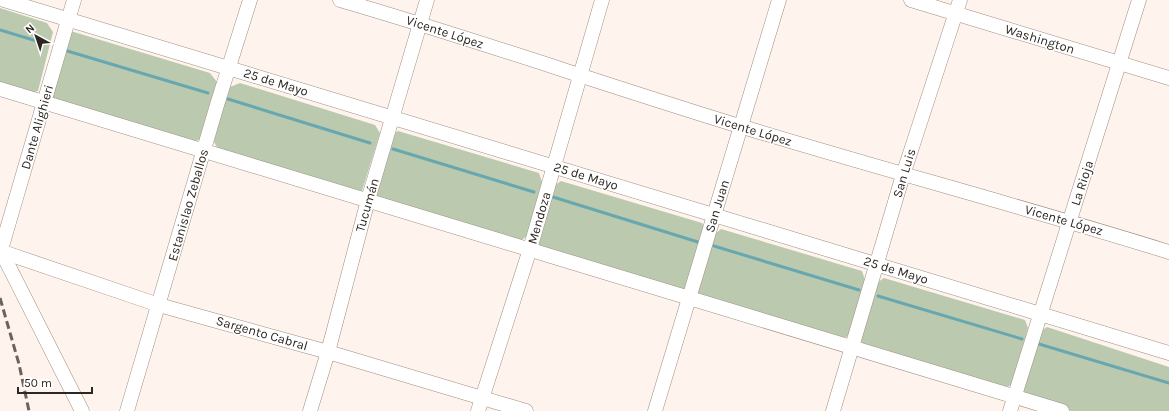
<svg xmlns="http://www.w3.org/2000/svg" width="1169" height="411" viewBox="0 0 1169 411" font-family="Karla,sans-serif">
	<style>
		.green { fill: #bbcaaf }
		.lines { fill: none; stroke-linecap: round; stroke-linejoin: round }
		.stream { stroke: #68a7b0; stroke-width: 3 }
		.minor-casing { stroke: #9c8e83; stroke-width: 15 }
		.minor { stroke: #fff; stroke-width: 14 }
		.rail { stroke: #6a625d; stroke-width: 3; stroke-dasharray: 8 4; stroke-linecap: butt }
		.labels { text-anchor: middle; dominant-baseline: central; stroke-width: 3; stroke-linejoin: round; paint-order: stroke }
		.street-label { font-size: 13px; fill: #2d2722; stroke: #fff }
	</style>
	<rect width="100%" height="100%" fill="#fef4ed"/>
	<g class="green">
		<polygon points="0,8 47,23 53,32 38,91 31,93 0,84"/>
		<polygon points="68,32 74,32 210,73 217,82 200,139 192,143 56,101 51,96"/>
		<polygon points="240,83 375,125 380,133 362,191 356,193 219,151 214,142 220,113 230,87"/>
		<polygon points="398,131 539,173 542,182 527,236 519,242 377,199 373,191 392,135"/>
		<polygon points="561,181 702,223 705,231 690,286 682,291 540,249 537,241 555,185"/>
		<polygon points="721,229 862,271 865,280 850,334 842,340 700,297 696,289 715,234"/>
		<polygon points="884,278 1025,320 1028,328 1011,385 1002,389 863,345 860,338 878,282"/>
		<polygon points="1047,327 1169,367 1169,411 1071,411 1028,397 1025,395 1022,387 1041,331"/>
	</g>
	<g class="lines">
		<g class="stream">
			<polyline points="0,30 40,42"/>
			<polyline points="64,50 208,93"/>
			<polyline points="228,99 370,143"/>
			<polyline points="393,149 534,192"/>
			<polyline points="553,197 698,242"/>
			<polyline points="714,246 859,290"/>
			<polyline points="878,296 1022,339"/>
			<polyline points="1039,344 1169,383"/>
		</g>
		<defs>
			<g id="minor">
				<polyline points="4,0 1169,353"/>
				<path d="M 340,0 C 475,39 608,86 743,127 C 884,170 1028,208 1169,252"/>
				<polyline points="911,0 1169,78"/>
				<polyline points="0,89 1062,411"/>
				<polyline points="0,249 82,411"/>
				<polyline points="0,251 159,305 328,352 526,411"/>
				<polyline points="0,253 74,0"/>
				<polyline points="127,411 217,105 250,0"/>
				<polyline points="310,411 328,352 368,200 427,0"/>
				<polyline points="478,411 530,249 602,0"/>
				<polyline points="655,411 779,0"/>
				<polyline points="833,411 903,175 960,0"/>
				<polyline points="1010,411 1139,0"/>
			</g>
		</defs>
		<use href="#minor" class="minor-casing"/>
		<use href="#minor" class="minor"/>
		<polyline class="rail" points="0,298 19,364 29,411"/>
	</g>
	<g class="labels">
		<g class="street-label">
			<text transform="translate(445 32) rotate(18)">Vicente López</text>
			<text transform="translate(1040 39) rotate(17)">Washington</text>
			<text transform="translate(276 82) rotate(17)">25 de Mayo</text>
			<text transform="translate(37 127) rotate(-74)">Dante Alighieri</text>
			<text transform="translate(753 130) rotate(17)">Vicente López</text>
			<text transform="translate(904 173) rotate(-73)">San Luis</text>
			<text transform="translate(586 176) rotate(17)">25 de Mayo</text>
			<text transform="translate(1082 183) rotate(-72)">La Rioja</text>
			<text transform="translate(188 205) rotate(-74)">Estanislao Zeballos</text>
			<text transform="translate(367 205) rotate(-74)">Tucumán</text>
			<text transform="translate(717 206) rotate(-73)">San Juan</text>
			<text transform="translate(539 218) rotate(-74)">Mendoza</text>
			<text transform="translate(1064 220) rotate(16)">Vicente López</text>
			<text transform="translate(896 270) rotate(17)">25 de Mayo</text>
			<text transform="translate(262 333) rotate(16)">Sargento Cabral</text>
		</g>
	</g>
	<g transform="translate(36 36) rotate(320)" stroke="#ffffff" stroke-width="3" paint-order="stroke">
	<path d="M0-3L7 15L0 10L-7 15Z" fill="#2d2722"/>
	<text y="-6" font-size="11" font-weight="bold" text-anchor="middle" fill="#2d2722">N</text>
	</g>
	<path d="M18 387v6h74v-6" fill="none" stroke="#2d2722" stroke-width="2"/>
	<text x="24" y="387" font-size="12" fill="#2d2722" stroke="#ffffff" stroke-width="3" paint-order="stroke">50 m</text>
</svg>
